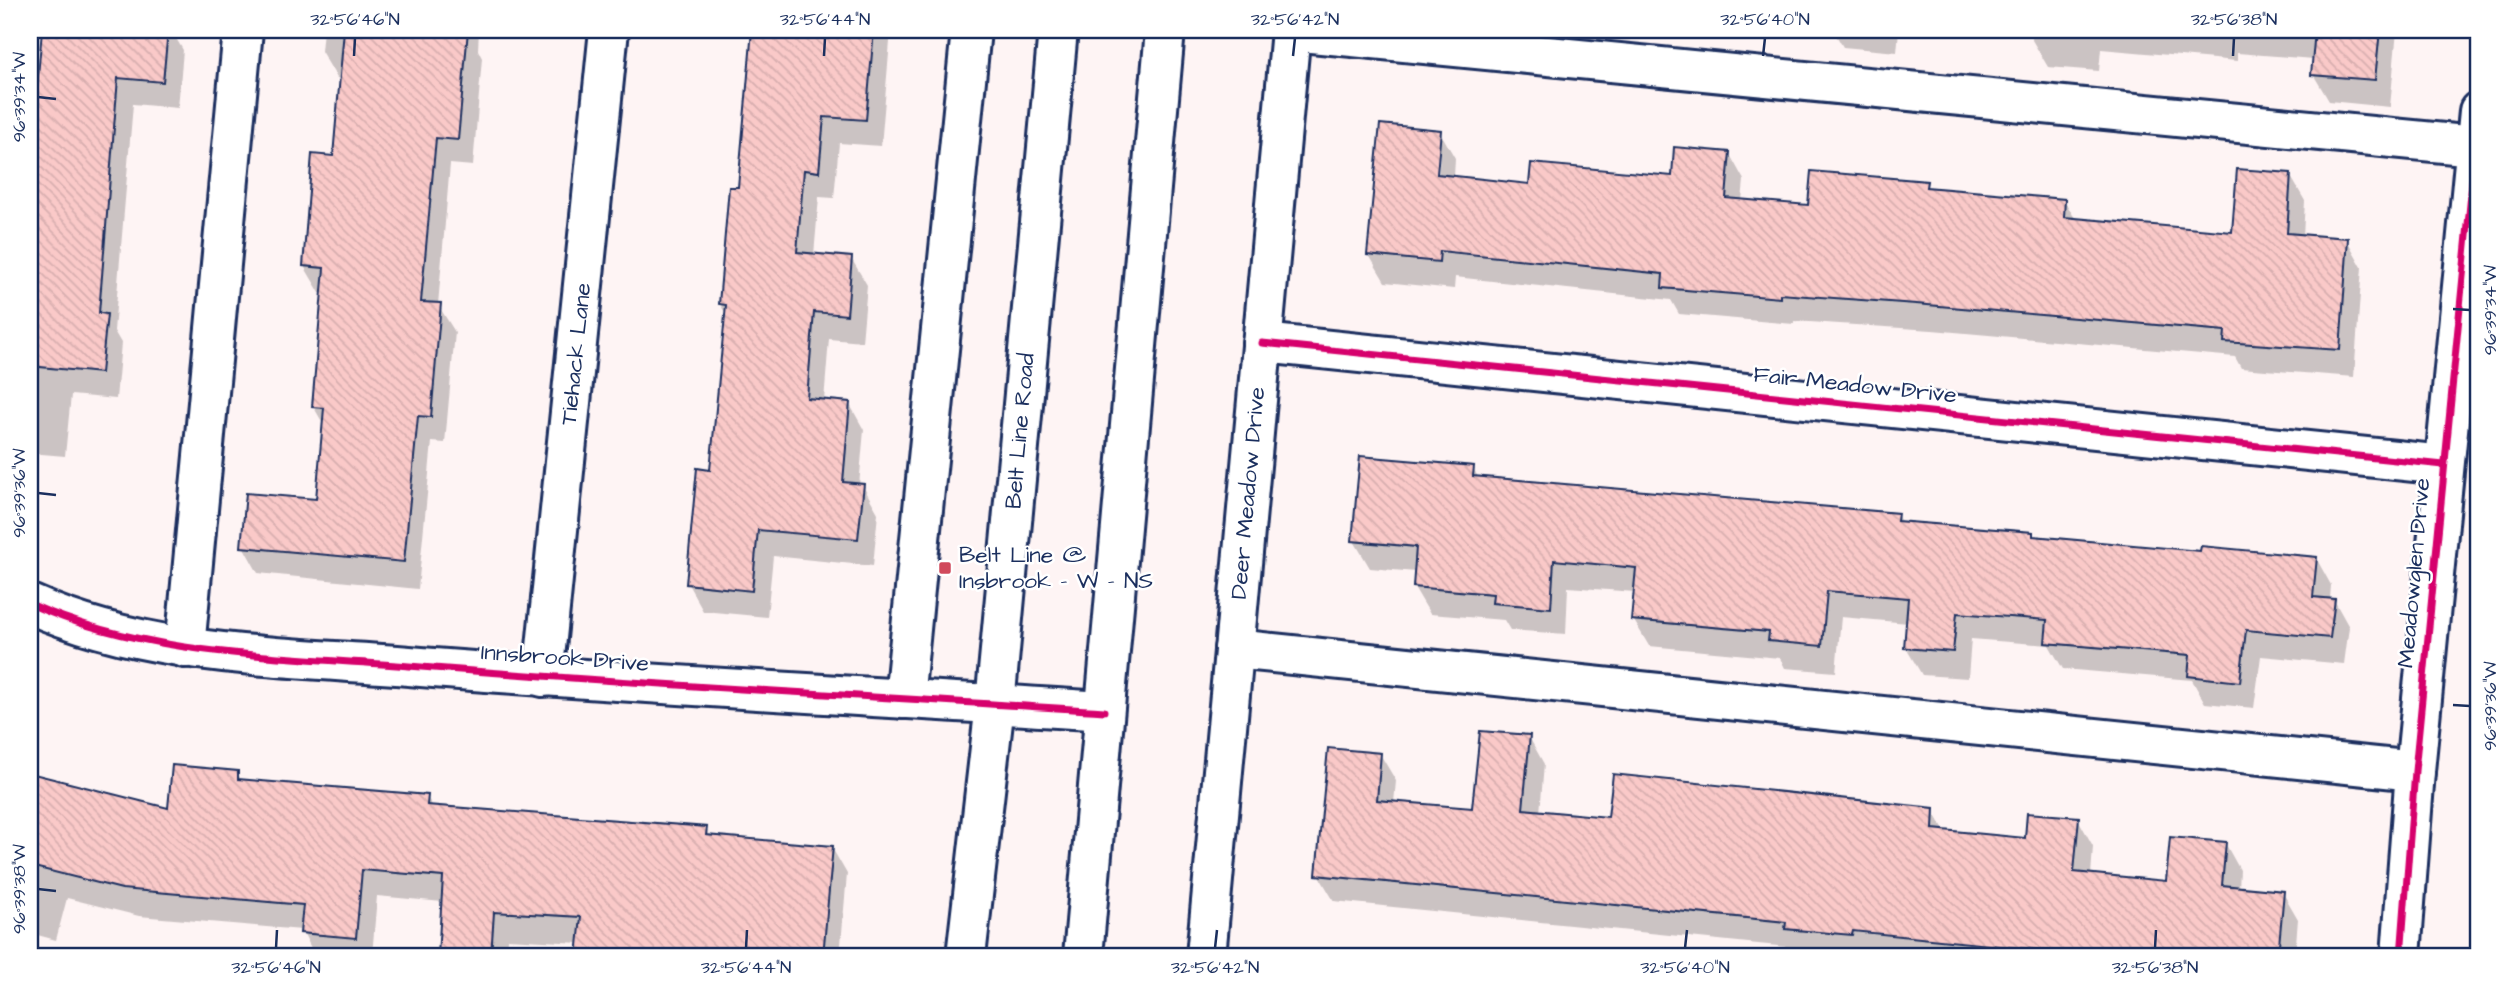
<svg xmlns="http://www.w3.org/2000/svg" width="2509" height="986" viewBox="0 0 2509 986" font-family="'Architects Daughter',sans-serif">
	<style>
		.shadow { fill: #0003; fill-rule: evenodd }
		.building { fill: url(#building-back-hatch); stroke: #1b2f5e; stroke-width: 2 }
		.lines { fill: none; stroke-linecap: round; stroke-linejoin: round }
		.minor-casing { stroke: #1b2f5e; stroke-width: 44 }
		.major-casing { stroke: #1b2f5e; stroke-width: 44 }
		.minor { stroke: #fff; stroke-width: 38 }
		.major { stroke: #fff; stroke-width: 38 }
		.cycleway-casing { stroke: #fff; stroke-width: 11 }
		.cycleway { stroke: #d6006c; stroke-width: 7 }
		.ticks { fill: none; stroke: #1b2f5e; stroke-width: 2.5 }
		.poi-dot { fill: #d1495b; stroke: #fff; stroke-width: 2.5 }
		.labels { text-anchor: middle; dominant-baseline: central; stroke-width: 5; stroke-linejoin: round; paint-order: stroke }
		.street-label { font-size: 23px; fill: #1b2f5e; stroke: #fff }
		.poi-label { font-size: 23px; fill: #1b2f5e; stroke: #fff; text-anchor: start }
		.neatline { fill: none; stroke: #1b2f5e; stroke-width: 2.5 }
		.ticks-label { font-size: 18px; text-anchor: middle; fill: #1b2f5e }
	</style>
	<defs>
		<pattern id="building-back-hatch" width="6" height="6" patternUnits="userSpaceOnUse" patternTransform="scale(1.75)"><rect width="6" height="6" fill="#fac9c8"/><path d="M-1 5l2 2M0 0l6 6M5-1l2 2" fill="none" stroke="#d6adae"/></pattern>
	</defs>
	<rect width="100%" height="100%" fill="#fef4f4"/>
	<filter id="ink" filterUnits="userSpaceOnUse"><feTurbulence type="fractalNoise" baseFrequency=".0143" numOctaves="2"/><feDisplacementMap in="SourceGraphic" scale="14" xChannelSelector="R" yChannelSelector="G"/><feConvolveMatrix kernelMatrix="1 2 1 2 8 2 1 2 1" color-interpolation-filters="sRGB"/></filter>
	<g filter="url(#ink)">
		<g class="shadow">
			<polygon points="44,30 171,30 183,50 178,108 133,104 114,331 121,343 116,399 71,395 65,456 30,453 30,294 35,239 30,239 30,154 33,155"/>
			<polygon points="323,30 479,30 478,50 482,58 473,166 450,164 438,305 455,332 445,443 432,442 418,589 258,573 243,546 318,501 324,425 313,406 323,293 320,293 304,266 335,158 342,79 337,78 321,51"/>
			<polygon points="752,30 891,30 881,146 839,143 834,198 819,197 814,255 851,258 867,285 862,342 829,339 824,401 849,403 864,430 859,486 863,486 878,513 873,566 773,556 767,617 703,611 688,584 712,471 726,314 720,304 740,189"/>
			<polygon points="1833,30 1899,30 1897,52 1843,47"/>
			<polygon points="2033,30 2397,30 2390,107 2329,101 2313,74 2314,59 2237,53 2237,61 2101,49 2099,71 2048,67 2032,40"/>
			<path d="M 1440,132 L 1455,158 L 1454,177 L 1531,186 L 1673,178 L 1729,153 L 1744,180 L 1742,201 L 1810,207 L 1926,183 L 1929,189 L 2064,200 L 2076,220 L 2234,234 L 2290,175 L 2305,201 L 2303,236 L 2347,240 L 2362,267 L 2354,377 L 2241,368 L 2235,357 L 1932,330 L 1794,321 L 1794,324 L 1679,314 L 1671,300 L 1455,277 L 1454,289 L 1385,282 L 1369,255 ZM 1437,154 L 1440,154 L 1438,183 L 1434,182 Z"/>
			<polygon points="1473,468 1479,479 1897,514 1902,524 2032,533 2034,538 2202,553 2316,558 2331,585 2330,600 2334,600 2349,627 2344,664 2261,656 2254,708 2205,703 2192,680 2063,669 2049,645 1971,639 1968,678 1922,675 1906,648 1908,623 1841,617 1836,672 1785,668 1780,658 1649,646 1633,619 1635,592 1568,587 1566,634 1510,630 1504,620 1430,614 1414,587 1416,572 1370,568 1354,541"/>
			<polygon points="1529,737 1544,764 1540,813 1610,819 1933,810 1946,833 2026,840 2078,819 2093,846 2091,876 2168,882 2225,843 2240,870 2239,889 2283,893 2298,919 2295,956 1802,956 1798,948 1334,901 1318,874 1380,754 1396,781 1394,803 1473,810"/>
			<polygon points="237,773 242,781 427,797 433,807 706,829 710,837 832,848 847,874 840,956 579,956 580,943 508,939 507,956 440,956 443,902 377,896 372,956 315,956 302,930 139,916 67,898 56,940 30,933 30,775 170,810"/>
		</g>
		<g class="building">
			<polygon points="42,30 168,30 163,82 118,78 99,313 107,314 101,373 30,366 30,274 35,214 30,214 30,168"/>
			<polygon points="344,30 468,30 458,140 436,138 421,302 441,303 431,417 418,416 404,562 241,547 246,493 316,499 324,408 312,407 324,268 303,266 312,154 333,156"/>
			<polygon points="752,30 874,30 866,120 824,117 819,172 804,170 797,252 852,257 847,315 814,312 807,398 850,402 843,482 864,484 858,539 758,530 752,591 686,584 697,468 710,470 726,305 719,304 729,187 738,187"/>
			<polygon points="2315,30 2380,30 2375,80 2311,75"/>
			<polygon points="1380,124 1441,130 1437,174 1529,184 1531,163 1672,176 1674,147 1730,152 1726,198 1808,205 1811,171 1927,181 1926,187 2065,199 2064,217 2232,232 2237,169 2291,173 2287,233 2348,238 2340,350 2224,342 2225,331 1916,304 1780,294 1780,298 1662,288 1663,274 1440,251 1439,262 1367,255"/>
			<polygon points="1360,456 1474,466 1473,476 1898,513 1897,521 2033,532 2033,536 2200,551 2201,546 2317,557 2313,597 2335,599 2330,638 2246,630 2240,682 2188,676 2190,655 2045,643 2047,620 1957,613 1953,652 1904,648 1908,598 1827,591 1822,646 1768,641 1769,632 1631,620 1636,568 1554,560 1551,608 1492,603 1493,594 1413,587 1416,547 1352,541"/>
			<polygon points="1480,731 1530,735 1523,809 1608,817 1613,774 1934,808 1933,829 2025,838 2027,813 2079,817 2074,872 2166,881 2170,837 2226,842 2222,885 2284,891 2278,956 2094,956 1853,931 1852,935 1785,929 1786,922 1316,875 1328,748 1381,753 1377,800 1472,808"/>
			<polygon points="172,765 238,771 238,779 428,795 427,805 707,827 706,835 833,846 823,956 577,956 581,917 494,912 491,956 438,956 443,877 362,870 356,938 300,933 303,905 122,889 30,866 30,773 168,808"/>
		</g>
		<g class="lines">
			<defs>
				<g id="minor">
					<polyline points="1291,31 2475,146"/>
					<polyline points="1262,343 2444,465"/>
					<path d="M 30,604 C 148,657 282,656 409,666 C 640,685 872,696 1104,711"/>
					<polyline points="185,648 243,30"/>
					<polyline points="1234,649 2415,771"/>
					<polyline points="543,677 609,30"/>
					<polyline points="904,699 971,30"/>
					<polyline points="1206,956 1291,30"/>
					<polyline points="2401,956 2415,771 2479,111"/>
				</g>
				<g id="major">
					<polyline points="966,956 995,704 1058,30"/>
					<polyline points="1083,956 1165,30"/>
				</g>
			</defs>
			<use href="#minor" class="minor-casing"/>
			<use href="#major" class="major-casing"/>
			<use href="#minor" class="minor"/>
			<use href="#major" class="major"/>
			<defs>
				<g id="cycleway">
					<polyline points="1262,343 2444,465"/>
					<path d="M 30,604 C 148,657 282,656 409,666 C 640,685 872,696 1104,711"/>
					<polyline points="2401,956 2415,771 2479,111"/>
				</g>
			</defs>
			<use href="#cycleway" class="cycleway-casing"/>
			<use href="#cycleway" class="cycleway"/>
		</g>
	</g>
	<path class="ticks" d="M 354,56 L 355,38M 824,56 L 825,38M 1293,56 L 1295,38M 1763,56 L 1765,38M 2233,56 L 2234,38M 38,97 L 56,99M 2453,309 L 2470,310M 38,493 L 56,495M 2453,705 L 2470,706M 38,889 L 56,891M 276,948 L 277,930M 746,948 L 747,930M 1215,948 L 1217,930M 1685,948 L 1687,930M 2155,948 L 2156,930"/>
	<rect class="poi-dot" x="938" y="561" width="14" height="14" rx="3.5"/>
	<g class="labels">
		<g class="street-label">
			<text transform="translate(576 354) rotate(-84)">Tiehack Lane</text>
			<text transform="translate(1855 385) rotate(6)">Fair Meadow Drive</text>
			<text transform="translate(1020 431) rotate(-85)">Belt Line Road</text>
			<text transform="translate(1248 493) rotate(-85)">Deer Meadow Drive</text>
			<text transform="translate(2414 573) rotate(-85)">Meadowglen Drive</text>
			<text transform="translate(565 658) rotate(4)">Innsbrook Drive</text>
		</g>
		<g class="poi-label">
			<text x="959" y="555">Belt Line @<tspan x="959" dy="26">Insbrook - W - NS</tspan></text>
		</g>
	</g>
	<rect width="2509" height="986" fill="none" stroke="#fff" stroke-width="77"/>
	<rect x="38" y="38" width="2432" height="910" class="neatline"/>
	<g class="ticks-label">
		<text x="355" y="25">32°56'46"N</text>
		<text x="825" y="25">32°56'44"N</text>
		<text x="1295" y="25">32°56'42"N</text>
		<text x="1765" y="25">32°56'40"N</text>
		<text x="2234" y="25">32°56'38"N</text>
		<text transform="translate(19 97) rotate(-90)" y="6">96°39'34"W</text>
		<text transform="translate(2490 310) rotate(-90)" y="6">96°39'34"W</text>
		<text transform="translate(19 493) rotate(-90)" y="6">96°39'36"W</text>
		<text transform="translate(2490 706) rotate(-90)" y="6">96°39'36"W</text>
		<text transform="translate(19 889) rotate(-90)" y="6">96°39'38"W</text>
		<text x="276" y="973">32°56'46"N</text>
		<text x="746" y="973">32°56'44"N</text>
		<text x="1215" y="973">32°56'42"N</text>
		<text x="1685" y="973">32°56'40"N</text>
		<text x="2155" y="973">32°56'38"N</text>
	</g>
</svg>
